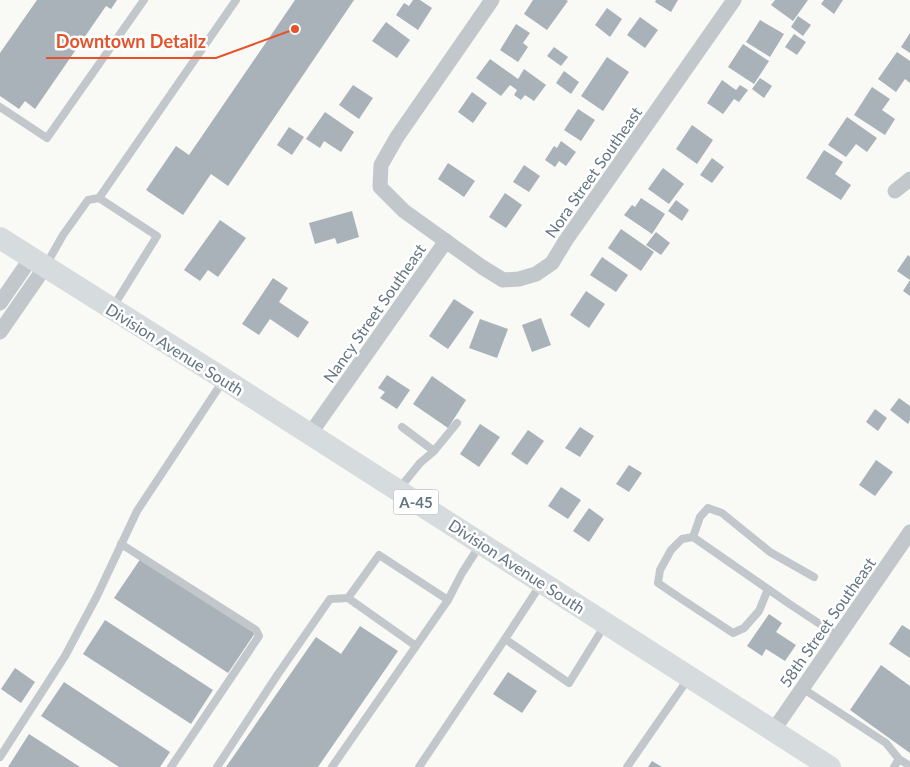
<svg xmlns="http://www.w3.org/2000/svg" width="910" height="767" viewBox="0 0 910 767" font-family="Lato,sans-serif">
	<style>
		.building { fill: #a9b2b8 }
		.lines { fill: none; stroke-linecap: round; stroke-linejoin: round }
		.service { stroke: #c2c7cb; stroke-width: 8 }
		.minor { stroke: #c2c7cb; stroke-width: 15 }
		.primary { stroke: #d6dbde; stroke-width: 22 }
		.labels { text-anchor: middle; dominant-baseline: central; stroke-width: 5; stroke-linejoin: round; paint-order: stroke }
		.shield { fill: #fff; stroke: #929ea8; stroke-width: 1 }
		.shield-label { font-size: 15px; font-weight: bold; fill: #637582 }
		.street-label { font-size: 16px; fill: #637582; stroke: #fff }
		.leader { fill: none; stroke: #e65229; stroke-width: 2 }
		.callout-dot { fill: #e65229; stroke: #fff; stroke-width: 2 }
		.callout-label { font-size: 18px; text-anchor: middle; font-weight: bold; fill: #e65229; stroke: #fff; stroke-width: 5; stroke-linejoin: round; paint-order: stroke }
	</style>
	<rect width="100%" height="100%" fill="#f9f9f6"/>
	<g class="building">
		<polygon points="37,0 117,0 111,9 106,6 35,109 25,101 19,109 0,96 0,53"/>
		<polygon points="295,0 354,0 228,186 211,174 183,215 146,190 176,146 189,155"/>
		<polygon points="413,0 420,0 432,8 418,30 396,15 404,3 409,6"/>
		<polygon points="533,0 566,0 568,1 547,30 524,14"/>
		<polygon points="656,0 678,0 671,12 655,2"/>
		<polygon points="775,0 808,0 793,21 771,5"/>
		<polygon points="824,0 843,0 834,14 821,4"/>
		<polygon points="607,8 622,19 610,37 595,25"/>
		<polygon points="798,16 811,25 803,36 791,27"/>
		<polygon points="640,17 658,30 645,48 627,35"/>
		<polygon points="760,20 784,34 770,57 746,42"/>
		<polygon points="386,22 410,40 397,58 372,41"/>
		<polygon points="516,24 530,33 523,43 528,47 518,62 500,50"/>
		<polygon points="910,33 910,53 901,47"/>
		<polygon points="794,34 806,42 797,55 785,47"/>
		<polygon points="743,44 769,61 754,84 728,67"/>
		<polygon points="554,47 568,57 561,66 547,56"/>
		<polygon points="897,52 910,61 910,83 905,79 896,92 878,79"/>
		<polygon points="607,57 629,72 603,111 581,96"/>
		<polygon points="490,59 518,79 524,69 546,85 534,101 525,95 521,100 514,95 517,90 510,85 501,96 476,78"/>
		<polygon points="564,71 579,82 571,94 556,83"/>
		<polygon points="760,78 772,86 764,98 752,89"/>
		<polygon points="722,80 736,90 740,85 748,90 739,102 734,99 723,114 707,103"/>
		<polygon points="353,85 373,98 359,119 339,105"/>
		<polygon points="872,87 890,99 882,110 895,119 885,135 854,115"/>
		<polygon points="472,92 487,103 473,123 458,112"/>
		<polygon points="578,109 595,120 581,141 564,130"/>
		<polygon points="325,112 354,132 341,152 324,141 320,148 306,139"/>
		<polygon points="847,117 877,138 867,152 856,144 846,157 828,145"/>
		<polygon points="692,125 713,140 697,164 676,149"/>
		<polygon points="289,127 304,137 292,155 277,145"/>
		<polygon points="561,141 576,152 566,166 559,161 555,167 545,160 554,146 557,148"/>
		<polygon points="824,150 843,162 835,174 851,185 841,200 806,178"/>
		<polygon points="712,158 724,167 712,183 700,175"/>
		<polygon points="448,163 475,181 464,197 438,179"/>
		<polygon points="524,165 540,176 529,192 513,182"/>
		<polygon points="663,168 684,184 669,204 648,189"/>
		<polygon points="505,193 522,205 506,228 489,217"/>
		<polygon points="641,198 665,214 652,234 624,215 632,205 635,207"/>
		<polygon points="676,200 689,210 682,221 668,211"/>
		<polygon points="352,211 359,237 337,244 335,238 315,244 309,223"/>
		<polygon points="220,220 246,238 218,277 208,270 200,281 184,270"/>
		<polygon points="621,229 654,252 641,271 608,248"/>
		<polygon points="656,232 670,243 661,255 646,245"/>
		<polygon points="908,255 910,257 910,296 903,291 910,280 897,271"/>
		<polygon points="602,257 628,275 616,292 590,275"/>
		<polygon points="273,278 288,288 279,302 309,322 298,338 270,319 259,335 242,324"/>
		<polygon points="586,291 605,304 589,328 570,315"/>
		<polygon points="454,299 474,312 448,349 429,336"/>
		<polygon points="541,318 551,345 532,352 522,325"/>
		<polygon points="480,319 508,329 497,358 469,348"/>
		<polygon points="387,375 410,390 397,409 380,398 385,392 378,388"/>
		<polygon points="432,376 466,400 448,428 413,404"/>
		<polygon points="899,398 910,406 910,420 908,424 890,410"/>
		<polygon points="875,409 887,418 878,431 866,422"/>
		<polygon points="480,424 500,437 479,467 460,454"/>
		<polygon points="580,427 594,436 580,457 565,448"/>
		<polygon points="528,430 544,441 527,465 511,454"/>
		<polygon points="876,460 893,472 875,496 859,485"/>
		<polygon points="629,465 642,473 629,492 616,484"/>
		<polygon points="561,487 581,500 568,519 548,506"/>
		<polygon points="589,508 604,519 589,542 573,531"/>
		<polygon points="141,558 255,633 228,673 114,598"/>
		<polygon points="769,614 782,623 776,632 796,645 785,661 766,649 762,656 747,646"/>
		<polygon points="105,620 213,690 191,724 83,654"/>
		<polygon points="902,625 910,630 910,658 889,644"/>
		<polygon points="360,626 398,651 318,767 226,767 316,637 341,654"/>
		<polygon points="881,665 910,686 910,753 850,710"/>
		<polygon points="15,668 35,682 21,703 1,689"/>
		<polygon points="508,672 537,691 522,713 493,694"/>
		<polygon points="64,682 170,752 160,767 119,767 41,716"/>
		<polygon points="29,734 80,767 8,767"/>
		<polygon points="652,761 662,767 648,767"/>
	</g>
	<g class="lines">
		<g class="service">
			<polyline points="0,107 47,138 144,0"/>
			<polyline points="99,198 236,0"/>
			<polyline points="46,265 63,235 88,200 99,198 157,236 113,307"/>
			<polyline points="434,451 457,423"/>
			<polyline points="399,489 420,463 434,451 402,427"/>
			<polyline points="693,537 700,517 708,508 722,513 770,552 814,577"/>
			<polyline points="121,544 256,630 259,636 171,767"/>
			<polyline points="541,584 505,639 569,683 605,625"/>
			<polyline points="768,589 759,611 744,628 733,633 680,598 658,583 660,570 671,550 682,539 693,537 788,603 838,636"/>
			<polyline points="416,646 348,598 379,555 448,600"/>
			<polyline points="802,688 886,743 899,759"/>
			<polyline points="0,757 65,656 97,596 137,511 223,381"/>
			<polyline points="217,767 278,674 330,599 348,598"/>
			<polyline points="332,767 448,600 462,573 480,545"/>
			<polyline points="419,767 505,639"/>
			<polyline points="627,767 688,679"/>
			<polyline points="894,767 899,759 910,766"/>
		</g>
		<g class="minor">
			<polyline points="492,0 397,137 381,165 380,187 404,211 482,267 503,280 519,279 536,274 552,263 566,240 734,0"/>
			<polyline points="895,191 910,179"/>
			<polyline points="0,303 31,258"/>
			<polyline points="0,332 45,267"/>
			<polyline points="310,434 446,241"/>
			<polyline points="773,731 910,532"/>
		</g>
		<polyline class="primary" points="0,238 224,379 830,767"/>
	</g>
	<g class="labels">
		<rect class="shield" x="393.5" y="489.5" width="45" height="25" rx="4"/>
		<g class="shield-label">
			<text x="416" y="502">A-45</text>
		</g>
		<g class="street-label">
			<text transform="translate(593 172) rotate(-55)">Nora Street Southeast</text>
			<text transform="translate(374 313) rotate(-55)">Nancy Street Southeast</text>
			<text transform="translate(175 349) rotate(32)">Division Avenue South</text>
			<text transform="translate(517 566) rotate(33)">Division Avenue South</text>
			<text transform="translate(827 622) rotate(-55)">58th Street Southeast</text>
		</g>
	</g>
	<path class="leader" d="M295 29L216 58H46"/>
	<circle class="callout-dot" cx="295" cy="29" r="5"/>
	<g class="callout-label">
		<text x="131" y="48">Downtown Detailz</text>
	</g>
</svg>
